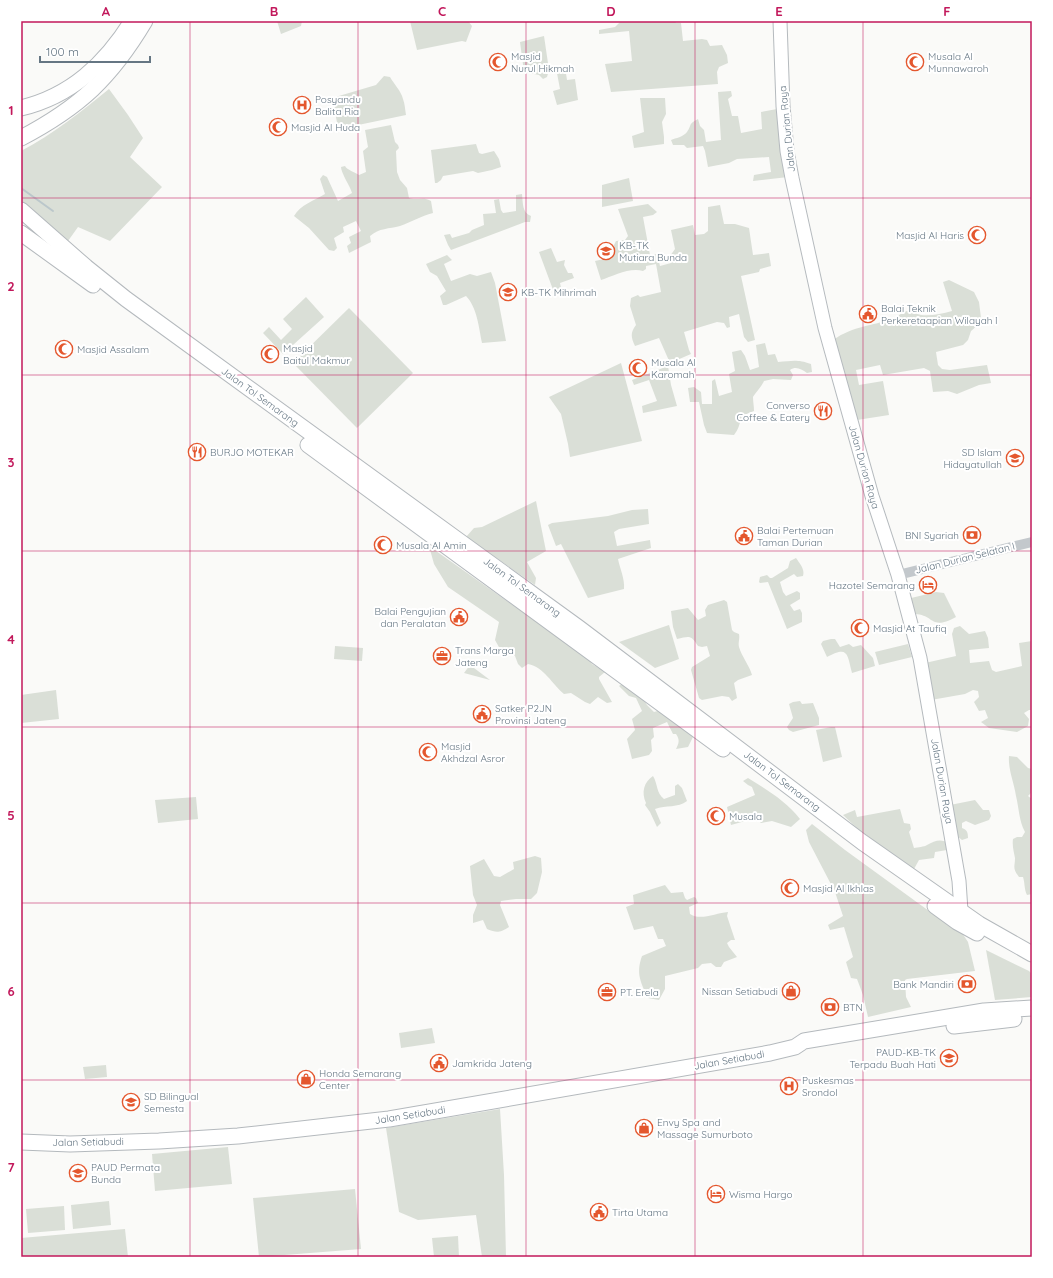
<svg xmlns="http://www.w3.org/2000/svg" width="1053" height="1278" viewBox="0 0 1053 1278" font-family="Quicksand,sans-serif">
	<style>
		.green { fill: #dadfd7 }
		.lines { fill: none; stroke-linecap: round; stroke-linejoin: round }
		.stream { stroke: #bbc7cb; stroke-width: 2 }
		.major-casing { stroke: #b5babe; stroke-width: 15 }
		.highway-casing { stroke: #b4b9bd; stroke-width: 17 }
		.minor { stroke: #c3c8cc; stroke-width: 10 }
		.major { stroke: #fff; stroke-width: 13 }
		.highway { stroke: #fff; stroke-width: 15 }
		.grid { fill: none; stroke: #c2185b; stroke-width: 1; stroke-opacity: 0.55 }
		.labels { text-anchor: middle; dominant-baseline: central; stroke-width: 4; stroke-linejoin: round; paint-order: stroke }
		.poi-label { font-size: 10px; fill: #657683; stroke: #fff; text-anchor: start }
		.street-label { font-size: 10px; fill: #657683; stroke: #fff }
		.neatline { fill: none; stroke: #c2185b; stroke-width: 1.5 }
		.grid-label { font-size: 13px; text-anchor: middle; font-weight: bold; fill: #c2185b }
	</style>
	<rect width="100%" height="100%" fill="#fafaf8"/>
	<g class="green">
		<polygon points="277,21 302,21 301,26 281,34"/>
		<polygon points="410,21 468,21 472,26 466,42 462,41 417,50"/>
		<polygon points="621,21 675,21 676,23 681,23 683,41 702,39 707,40 710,46 722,45 727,55 728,63 719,67 717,72 718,84 611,92 605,64 632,61 629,31 599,34 599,30 615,27"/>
		<polygon points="544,36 549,70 547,77 543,79 539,75 524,72 520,42"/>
		<polygon points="565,67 567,80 575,79 578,100 557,105 553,91 560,89 556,68"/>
		<path d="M 384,76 L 390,77 C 394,84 401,91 403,99 C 405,104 405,110 406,115 L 339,129 L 338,127 L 332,98 L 376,85 Z"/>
		<path d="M 109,89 L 128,115 L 143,138 L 130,157 L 162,187 L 110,241 L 78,227 L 68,241 L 21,202 L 21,151 C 53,134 81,112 109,89 Z"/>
		<path d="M 731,91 L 732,96 L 728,99 L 732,116 L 738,116 L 741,133 L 762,129 L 761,112 L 777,109 L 788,177 L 753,181 L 754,175 L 771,172 L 769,157 L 737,159 L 729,163 L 708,167 L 705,151 L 703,146 L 687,148 L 684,145 L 673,145 L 671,140 C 676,138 683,137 687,132 C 692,125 688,124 698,119 L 700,126 L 704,130 L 706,142 L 721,140 L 718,92 Z"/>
		<polygon points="640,98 665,98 666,114 662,122 664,137 664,144 634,148 632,136 644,132"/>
		<path d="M 391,125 L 395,142 L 398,145 L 399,148 L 396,151 L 397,172 L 400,180 L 407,188 L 409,198 C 416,201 424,196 431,201 L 433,213 C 421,216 411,222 400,226 C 389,229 379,228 370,236 L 371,242 L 349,253 L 347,246 L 351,243 L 349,237 L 361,231 L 356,221 L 343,227 L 344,232 L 334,238 L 337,248 L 334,251 L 329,250 L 309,228 L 294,216 C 300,205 315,200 325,194 L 320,179 L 323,175 L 327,177 L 338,201 L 352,193 C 350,186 341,173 341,167 L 345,166 C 347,170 355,172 359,175 L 366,172 L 363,151 L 368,147 L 365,130 Z"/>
		<polygon points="476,144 479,153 482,154 494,151 499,159 501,167 492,170 478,173 473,171 443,176 441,180 437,183 435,183 431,150"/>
		<polygon points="629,178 633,201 602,207 602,185"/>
		<path d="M 522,194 C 523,203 522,213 531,216 L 530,222 L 525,222 L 451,250 L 448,245 L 444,235 L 450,234 L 452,238 L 469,233 L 472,230 L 484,225 L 483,214 L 496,213 L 494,200 L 499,199 L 501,210 L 503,213 L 516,211 L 516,195 Z"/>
		<path d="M 648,204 L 657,212 L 653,215 L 643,217 L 650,255 L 657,254 L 660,266 L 671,263 L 670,256 L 675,249 L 671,230 L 693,225 L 695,235 L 704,234 L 708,231 L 708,207 L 720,205 L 724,224 L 735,224 L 749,228 L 753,255 L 769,253 L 771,266 L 760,269 L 759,272 L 741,276 L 755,340 L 748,342 L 744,337 L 739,314 L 729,317 L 730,327 L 727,328 L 724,323 L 717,322 L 684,332 L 689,350 L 691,354 L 670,363 L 659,338 L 635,346 C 631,337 630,333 636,325 L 630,306 L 631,298 L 638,295 L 640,297 L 661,292 L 656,264 L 646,266 L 646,269 L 643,271 C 630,267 613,276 601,280 L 595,261 L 613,257 L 613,247 L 616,241 L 625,240 L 628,236 L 618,209 Z"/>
		<polygon points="551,248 557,262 565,260 564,265 568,273 572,273 574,278 560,283 562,292 555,295 539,252"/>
		<path d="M 447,255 L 452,260 L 444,264 L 451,281 L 470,274 L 477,276 L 491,272 L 495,283 L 506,341 L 482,343 C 479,328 477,307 466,296 L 446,305 L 443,305 L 440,296 L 446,291 L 437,276 L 430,272 L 426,264 Z"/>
		<path d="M 949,280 L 974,292 L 979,302 L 981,318 L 978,325 L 971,331 L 968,340 L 963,345 L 936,352 L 938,365 L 942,369 L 950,370 L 987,365 L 991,383 L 979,385 L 957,394 L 948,391 L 933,392 L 930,371 L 924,368 L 883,375 L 880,365 L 856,370 L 859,385 L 883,381 L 889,415 L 857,420 L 833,340 C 855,325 871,327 893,318 C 898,317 902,312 907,311 C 913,311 916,314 921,315 C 932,316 941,314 952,311 L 943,282 Z"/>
		<polygon points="306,297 324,317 283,354 263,333 269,327 281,340 292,329 283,319"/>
		<polygon points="349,308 413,373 357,428 293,363"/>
		<path d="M 765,343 L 768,355 L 775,354 L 778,362 C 792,361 797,359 811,364 L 812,372 L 807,373 C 801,369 796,366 790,370 L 793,375 L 791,380 L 773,379 L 764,381 C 762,386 753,396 753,397 C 753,402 754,406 754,411 C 735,417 744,423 734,435 L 707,433 L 704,425 L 699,402 L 690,402 L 688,388 L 694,387 L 701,392 L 702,404 L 712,404 L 712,381 L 715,379 L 719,396 L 732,392 L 729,374 L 735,371 L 732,352 L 741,350 L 745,356 L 750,370 L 759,367 L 756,345 Z"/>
		<polygon points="621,363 642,441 570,457 568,444 561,414 549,397"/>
		<polygon points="668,366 671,385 677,406 643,413 642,406 657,401 649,380 634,385 632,380"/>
		<polygon points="536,501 546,551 527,562 536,578 535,585 466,537 474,528 482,527"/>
		<path d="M 648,509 L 649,524 L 619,529 L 614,532 L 617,546 L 650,540 L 651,548 L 618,559 C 620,569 625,579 624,589 L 588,598 L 561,544 L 556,546 L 548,525 L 552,523 L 608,516 L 632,510 Z"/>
		<path d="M 429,546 L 589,659 L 592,664 L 605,672 L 599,677 L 599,679 L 612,702 L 607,703 L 598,697 L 590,704 L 585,702 L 571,693 L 564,694 C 552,684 544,667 528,664 L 522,668 L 518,664 L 515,656 L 506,648 L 500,649 L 495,640 L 499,622 L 448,587 L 434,564 Z"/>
		<path d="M 796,558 C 800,564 805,569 803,576 L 797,577 L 794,574 L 780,582 L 783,592 L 786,596 L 797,591 L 800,593 L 800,599 L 790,605 L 794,611 L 800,609 L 802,613 L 802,622 L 787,629 L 768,582 L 760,583 L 759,582 L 760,577 L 767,575 L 770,578 L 772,578 L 788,568 L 790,561 Z"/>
		<path d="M 936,592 L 944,593 L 956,617 C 930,631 935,615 915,614 L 907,599 Z"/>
		<path d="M 724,600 L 727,602 L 732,630 L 734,632 L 739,634 C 740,639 738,642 739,647 C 742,657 749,665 752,675 L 738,680 L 734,683 L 737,698 L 732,701 L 729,697 L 722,696 L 702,700 L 699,698 L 691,670 L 692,667 L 710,656 L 707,646 L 702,647 L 698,646 C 691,635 690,636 677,639 L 673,627 L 671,611 L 688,608 L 698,620 L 706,616 L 705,610 L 708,605 Z"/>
		<polygon points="669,625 679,659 655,668 619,642"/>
		<polygon points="960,626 969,634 985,631 988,638 989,648 969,650 970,663 989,661 992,670 996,672 1022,666 1019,643 1032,641 1032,710 1029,710 1024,713 1029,719 1028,726 1017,732 989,728 981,722 988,718 985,710 979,711 974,702 979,697 978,691 973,690 965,694 931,700 925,663 956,656 952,634 954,628"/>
		<path d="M 831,639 L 835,639 L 840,647 L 849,644 L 853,647 L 861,645 L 873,658 L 875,666 L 852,673 C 847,653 848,646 827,657 L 821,644 L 823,641 Z"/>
		<polygon points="908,644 912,657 879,665 875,652"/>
		<polygon points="335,646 363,648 362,661 334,659"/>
		<polygon points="470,665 490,680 464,673"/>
		<path d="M 623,683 L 643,699 L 647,705 L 654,712 L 661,710 L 693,737 L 688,747 L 676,749 C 679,743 680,740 676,734 L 673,734 L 667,722 L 653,728 L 654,737 L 651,740 L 652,751 L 649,755 L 632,759 L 627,739 L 635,730 L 632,719 L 642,711 L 636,698 L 629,696 L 619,686 Z"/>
		<polygon points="56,690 59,719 21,723 21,695"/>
		<polygon points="800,701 802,704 813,703 819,718 819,725 793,732 789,730 787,727 793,718 789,704 793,702"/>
		<polygon points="831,727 835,727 842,757 823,762 816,730"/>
		<path d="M 1009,756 L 1017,757 L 1028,768 L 1032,769 L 1032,792 L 1028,796 L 1032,799 L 1032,894 L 1027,895 C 1024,889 1025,883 1023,877 L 1019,877 C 1012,868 1015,867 1015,858 C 1014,852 1012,846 1013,839 L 1017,837 L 1022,837 L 1025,832 C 1019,821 1019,808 1016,796 C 1014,782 1008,770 1009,756 Z"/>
		<path d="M 653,776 C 658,784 656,793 664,799 L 675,795 L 675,786 L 678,784 L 682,788 L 687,801 C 678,808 666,805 655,809 L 661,823 L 657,827 L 650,812 L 645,805 L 646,803 C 641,792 644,782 653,776 Z"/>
		<path d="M 748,778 C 767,790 786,801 800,819 L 791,827 L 772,821 L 761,823 L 756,818 L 731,825 L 727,807 L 755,795 L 752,787 L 748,785 L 743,781 Z"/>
		<polygon points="196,797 198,819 158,823 155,800"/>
		<path d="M 975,800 L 983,810 L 989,810 L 991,816 L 989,820 L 975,825 L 966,821 L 962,823 L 962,828 C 967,830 968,832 968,838 L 962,840 L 956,835 L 950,805 Z"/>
		<path d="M 900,809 L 904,823 L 910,824 L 911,829 L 909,832 L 914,848 C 918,847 924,847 927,845 C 935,841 941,838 949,844 L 947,850 L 935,852 L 934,858 L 919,860 L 914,869 L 906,869 L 875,845 L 843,815 L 855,810 L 857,817 Z"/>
		<polygon points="812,824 845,850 940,919 960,930 968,942 975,971 907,979 905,980 906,997 911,1007 868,1017 863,995 857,979 851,978 846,962 853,957 844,927 830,930 828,925 843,916 835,892 809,842 806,830"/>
		<path d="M 535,856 L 541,858 L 542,872 L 537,893 L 531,899 L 516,899 L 501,901 L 500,905 L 509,927 C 499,933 497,933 487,929 L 483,920 L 473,923 L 473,915 L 477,905 L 473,895 L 470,866 L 484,859 L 494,876 L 500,877 L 514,869 L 513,862 Z"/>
		<path d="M 665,885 L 671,893 L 683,892 L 685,898 L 687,900 L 694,897 L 696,898 L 698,903 L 689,907 L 690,914 C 700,921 716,913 728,912 L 727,916 L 735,940 L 731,940 L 727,943 L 729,947 L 737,957 L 724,962 L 721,967 L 716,967 L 711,963 L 702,964 L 698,968 L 665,976 L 665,989 L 659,1000 L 648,998 C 640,981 636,973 642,956 L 666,946 L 663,939 L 658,939 L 653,926 L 634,930 L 626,907 L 634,904 L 633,895 Z"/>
		<polygon points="986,950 1029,971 1032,974 1032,997 995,1000"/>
		<polygon points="432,1028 435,1043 401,1048 399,1033"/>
		<polygon points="106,1065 107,1077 85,1079 83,1067"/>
		<polygon points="500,1109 504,1175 506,1257 482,1257 476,1215 418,1220 399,1212 386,1128"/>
		<polygon points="228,1147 232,1184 155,1191 152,1154"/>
		<polygon points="355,1189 361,1249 259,1257 253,1198"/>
		<polygon points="109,1201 111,1225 73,1229 71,1205"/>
		<polygon points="64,1206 65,1230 28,1233 26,1209"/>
		<polygon points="125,1229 128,1257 21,1257 21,1238"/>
		<polygon points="458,1236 459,1257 434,1257 432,1238"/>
	</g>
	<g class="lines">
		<polyline class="stream" points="21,188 53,211"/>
		<defs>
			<polyline id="major" points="780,21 783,106 787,151 792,178 825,328 872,496 898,575 920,658 959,881 961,911 958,919"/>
			<g id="highway">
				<path d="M 21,108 C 71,96 105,64 132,21"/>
				<path d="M 21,138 C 80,107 111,78 145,21"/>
				<polyline points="21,210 86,267 126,299 579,628 862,842 979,924 1032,954"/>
				<polyline points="21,233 93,285"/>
				<polyline points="308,445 723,749"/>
				<polyline points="935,906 957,922 977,933"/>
				<polyline points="954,1026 1014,1019"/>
				<polyline points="21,1142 70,1144 159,1141 238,1136 389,1119 770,1053 795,1047 804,1041 984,1011 1032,1008"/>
			</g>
		</defs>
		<use href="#major" class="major-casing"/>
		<use href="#highway" class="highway-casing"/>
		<polyline class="minor" points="898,575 1032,542"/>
		<use href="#major" class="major"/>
		<use href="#highway" class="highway"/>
	</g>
	<path class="grid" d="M 190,21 L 190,1257M 358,21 L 358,1257M 526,21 L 526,1257M 695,21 L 695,1257M 863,21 L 863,1257M 21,198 L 1032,198M 21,375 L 1032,375M 21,551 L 1032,551M 21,727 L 1032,727M 21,903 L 1032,903M 21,1080 L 1032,1080"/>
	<defs>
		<symbol id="mosque-ring" viewBox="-11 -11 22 22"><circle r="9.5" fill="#fff" stroke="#e4572e" stroke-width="1.5"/><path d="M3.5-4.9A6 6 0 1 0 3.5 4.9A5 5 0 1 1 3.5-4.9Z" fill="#e4572e"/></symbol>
		<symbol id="hospital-ring" viewBox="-11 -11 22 22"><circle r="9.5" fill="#fff" stroke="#e4572e" stroke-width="1.5"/><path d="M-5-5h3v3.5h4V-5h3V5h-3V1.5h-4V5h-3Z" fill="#e4572e"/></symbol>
		<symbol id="school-ring" viewBox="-11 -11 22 22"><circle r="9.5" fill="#fff" stroke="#e4572e" stroke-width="1.5"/><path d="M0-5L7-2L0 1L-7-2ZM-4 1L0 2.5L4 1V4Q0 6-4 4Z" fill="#e4572e"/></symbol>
		<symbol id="civic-ring" viewBox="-11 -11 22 22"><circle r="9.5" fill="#fff" stroke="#e4572e" stroke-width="1.5"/><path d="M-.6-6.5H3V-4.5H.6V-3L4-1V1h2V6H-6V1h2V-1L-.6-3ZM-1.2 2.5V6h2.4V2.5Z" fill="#e4572e"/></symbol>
		<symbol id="restaurant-ring" viewBox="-11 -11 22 22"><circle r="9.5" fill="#fff" stroke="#e4572e" stroke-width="1.5"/><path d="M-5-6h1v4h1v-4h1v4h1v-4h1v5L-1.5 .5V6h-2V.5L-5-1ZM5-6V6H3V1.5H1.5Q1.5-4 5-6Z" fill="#e4572e"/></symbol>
		<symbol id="bank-ring" viewBox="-11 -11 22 22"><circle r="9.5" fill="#fff" stroke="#e4572e" stroke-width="1.5"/><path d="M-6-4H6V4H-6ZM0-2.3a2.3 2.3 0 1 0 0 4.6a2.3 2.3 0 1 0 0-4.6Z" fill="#e4572e"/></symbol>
		<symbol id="hotel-ring" viewBox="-11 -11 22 22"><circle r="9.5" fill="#fff" stroke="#e4572e" stroke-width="1.5"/><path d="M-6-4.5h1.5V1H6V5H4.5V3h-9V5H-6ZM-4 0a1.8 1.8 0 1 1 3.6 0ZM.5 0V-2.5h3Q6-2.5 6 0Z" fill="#e4572e"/></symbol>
		<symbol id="office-ring" viewBox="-11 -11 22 22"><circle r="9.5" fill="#fff" stroke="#e4572e" stroke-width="1.5"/><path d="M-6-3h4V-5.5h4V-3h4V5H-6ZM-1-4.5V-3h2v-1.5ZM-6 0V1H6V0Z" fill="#e4572e"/></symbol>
		<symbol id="shop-ring" viewBox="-11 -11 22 22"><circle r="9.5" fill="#fff" stroke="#e4572e" stroke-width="1.5"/><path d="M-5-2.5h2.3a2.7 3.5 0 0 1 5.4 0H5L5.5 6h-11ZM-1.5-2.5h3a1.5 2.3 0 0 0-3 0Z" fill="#e4572e"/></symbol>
	</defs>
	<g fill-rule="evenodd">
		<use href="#mosque-ring" x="488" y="52" width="20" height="20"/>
		<use href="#mosque-ring" x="905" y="52" width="20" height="20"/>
		<use href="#hospital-ring" x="292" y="95" width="20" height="20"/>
		<use href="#mosque-ring" x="268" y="117" width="20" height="20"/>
		<use href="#mosque-ring" x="967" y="225" width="20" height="20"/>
		<use href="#school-ring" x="596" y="241" width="20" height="20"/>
		<use href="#school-ring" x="498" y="282" width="20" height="20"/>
		<use href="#civic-ring" x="858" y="304" width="20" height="20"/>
		<use href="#mosque-ring" x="54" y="339" width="20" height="20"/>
		<use href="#mosque-ring" x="260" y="344" width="20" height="20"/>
		<use href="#mosque-ring" x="628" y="358" width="20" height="20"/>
		<use href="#restaurant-ring" x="813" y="401" width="20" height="20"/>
		<use href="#restaurant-ring" x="187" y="442" width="20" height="20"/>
		<use href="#school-ring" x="1005" y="448" width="20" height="20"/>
		<use href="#bank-ring" x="962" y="525" width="20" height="20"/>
		<use href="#civic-ring" x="734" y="526" width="20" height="20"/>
		<use href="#mosque-ring" x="373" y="535" width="20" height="20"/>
		<use href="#hotel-ring" x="918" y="575" width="20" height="20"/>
		<use href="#civic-ring" x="449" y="607" width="20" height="20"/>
		<use href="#mosque-ring" x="850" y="618" width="20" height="20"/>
		<use href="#office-ring" x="432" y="646" width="20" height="20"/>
		<use href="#civic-ring" x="472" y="704" width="20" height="20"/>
		<use href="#mosque-ring" x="418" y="742" width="20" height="20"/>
		<use href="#mosque-ring" x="706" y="806" width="20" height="20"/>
		<use href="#mosque-ring" x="780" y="878" width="20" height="20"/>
		<use href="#bank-ring" x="957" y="974" width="20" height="20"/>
		<use href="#shop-ring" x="781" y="981" width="20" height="20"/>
		<use href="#office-ring" x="597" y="982" width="20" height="20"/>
		<use href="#bank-ring" x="820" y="997" width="20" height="20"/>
		<use href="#school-ring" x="939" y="1048" width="20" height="20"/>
		<use href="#civic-ring" x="429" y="1053" width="20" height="20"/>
		<use href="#shop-ring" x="296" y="1069" width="20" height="20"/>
		<use href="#hospital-ring" x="779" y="1076" width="20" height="20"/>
		<use href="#school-ring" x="121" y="1092" width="20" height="20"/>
		<use href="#shop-ring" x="634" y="1118" width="20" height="20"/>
		<use href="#school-ring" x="68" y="1163" width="20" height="20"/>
		<use href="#hotel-ring" x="706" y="1184" width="20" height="20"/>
		<use href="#civic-ring" x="589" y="1202" width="20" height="20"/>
	</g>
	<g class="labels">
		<g class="poi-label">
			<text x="511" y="56">Masjid<tspan x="511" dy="12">Nurul Hikmah</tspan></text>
			<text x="928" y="56">Musala Al<tspan x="928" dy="12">Munnawaroh</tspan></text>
			<text x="315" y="99">Posyandu<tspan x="315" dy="12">Balita Ria</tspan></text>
			<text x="291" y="127">Masjid Al Huda</text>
			<text x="964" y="235" text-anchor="end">Masjid Al Haris</text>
			<text x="619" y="245">KB-TK<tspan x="619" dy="12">Mutiara Bunda</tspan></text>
			<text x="521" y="292">KB-TK Mihrimah</text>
			<text x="881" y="308">Balai Teknik<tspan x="881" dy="12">Perkeretaapian Wilayah I</tspan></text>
			<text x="283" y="348">Masjid<tspan x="283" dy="12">Baitul Makmur</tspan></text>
			<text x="77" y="349">Masjid Assalam</text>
			<text x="651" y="362">Musala Al<tspan x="651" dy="12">Karomah</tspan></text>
			<text x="810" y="405" text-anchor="end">Converso<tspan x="810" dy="12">Coffee &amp; Eatery</tspan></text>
			<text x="210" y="452">BURJO MOTEKAR</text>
			<text x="1002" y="452" text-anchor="end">SD Islam<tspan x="1002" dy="12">Hidayatullah</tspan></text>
			<text x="757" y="530">Balai Pertemuan<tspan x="757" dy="12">Taman Durian</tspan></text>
			<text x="959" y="535" text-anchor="end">BNI Syariah</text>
			<text x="396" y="545">Musala Al Amin</text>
			<text x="915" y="585" text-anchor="end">Hazotel Semarang</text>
			<text x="446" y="611" text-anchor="end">Balai Pengujian<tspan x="446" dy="12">dan Peralatan</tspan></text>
			<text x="873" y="628">Masjid At Taufiq</text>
			<text x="455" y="650">Trans Marga<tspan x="455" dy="12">Jateng</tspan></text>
			<text x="495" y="708">Satker P2JN<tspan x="495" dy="12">Provinsi Jateng</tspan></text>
			<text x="441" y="746">Masjid<tspan x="441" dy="12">Akhdzal Asror</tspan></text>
			<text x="729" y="816">Musala</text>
			<text x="803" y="888">Masjid Al Ikhlas</text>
			<text x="954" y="984" text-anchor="end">Bank Mandiri</text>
			<text x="778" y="991" text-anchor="end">Nissan Setiabudi</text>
			<text x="620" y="992">PT. Erela</text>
			<text x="843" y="1007">BTN</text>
			<text x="936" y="1052" text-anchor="end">PAUD-KB-TK<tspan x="936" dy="12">Terpadu Buah Hati</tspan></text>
			<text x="452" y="1063">Jamkrida Jateng</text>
			<text x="319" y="1073">Honda Semarang<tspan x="319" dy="12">Center</tspan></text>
			<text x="802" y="1080">Puskesmas<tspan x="802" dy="12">Srondol</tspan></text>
			<text x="144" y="1096">SD Bilingual<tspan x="144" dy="12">Semesta</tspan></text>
			<text x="657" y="1122">Envy Spa and<tspan x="657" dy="12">Massage Sumurboto</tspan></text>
			<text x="91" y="1167">PAUD Permata<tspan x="91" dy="12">Bunda</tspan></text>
			<text x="729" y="1194">Wisma Hargo</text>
			<text x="612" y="1212">Tirta Utama</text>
		</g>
		<g class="street-label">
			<text transform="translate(787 129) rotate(-96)">Jalan Durian Raya</text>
			<text transform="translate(260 397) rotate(36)">Jalan Tol Semarang</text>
			<text transform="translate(864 467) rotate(74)">Jalan Durian Raya</text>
			<text transform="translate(965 558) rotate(-14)">Jalan Durian Selatan I</text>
			<text transform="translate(522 587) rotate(36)">Jalan Tol Semarang</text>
			<text transform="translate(782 781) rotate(37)">Jalan Tol Semarang</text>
			<text transform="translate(942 781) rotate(80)">Jalan Durian Raya</text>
			<text transform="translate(729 1060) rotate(-10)">Jalan Setiabudi</text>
			<text transform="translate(410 1115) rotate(-9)">Jalan Setiabudi</text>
			<text transform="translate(88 1142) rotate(-1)">Jalan Setiabudi</text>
		</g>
	</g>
	<rect width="1053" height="1278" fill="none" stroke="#ffffff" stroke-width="44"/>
	<path d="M40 56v6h110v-6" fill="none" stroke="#657683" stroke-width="2"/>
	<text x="46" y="56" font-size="12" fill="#657683" stroke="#ffffff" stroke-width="3" paint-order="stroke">100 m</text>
	<rect x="22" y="22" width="1009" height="1234" class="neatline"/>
	<g class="grid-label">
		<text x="106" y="16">A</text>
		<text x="274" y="16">B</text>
		<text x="442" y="16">C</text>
		<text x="611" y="16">D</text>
		<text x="779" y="16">E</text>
		<text x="947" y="16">F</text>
		<text x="11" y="115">1</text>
		<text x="11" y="291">2</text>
		<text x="11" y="467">3</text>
		<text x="11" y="644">4</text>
		<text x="11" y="820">5</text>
		<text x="11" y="996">6</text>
		<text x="11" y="1172">7</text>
	</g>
</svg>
